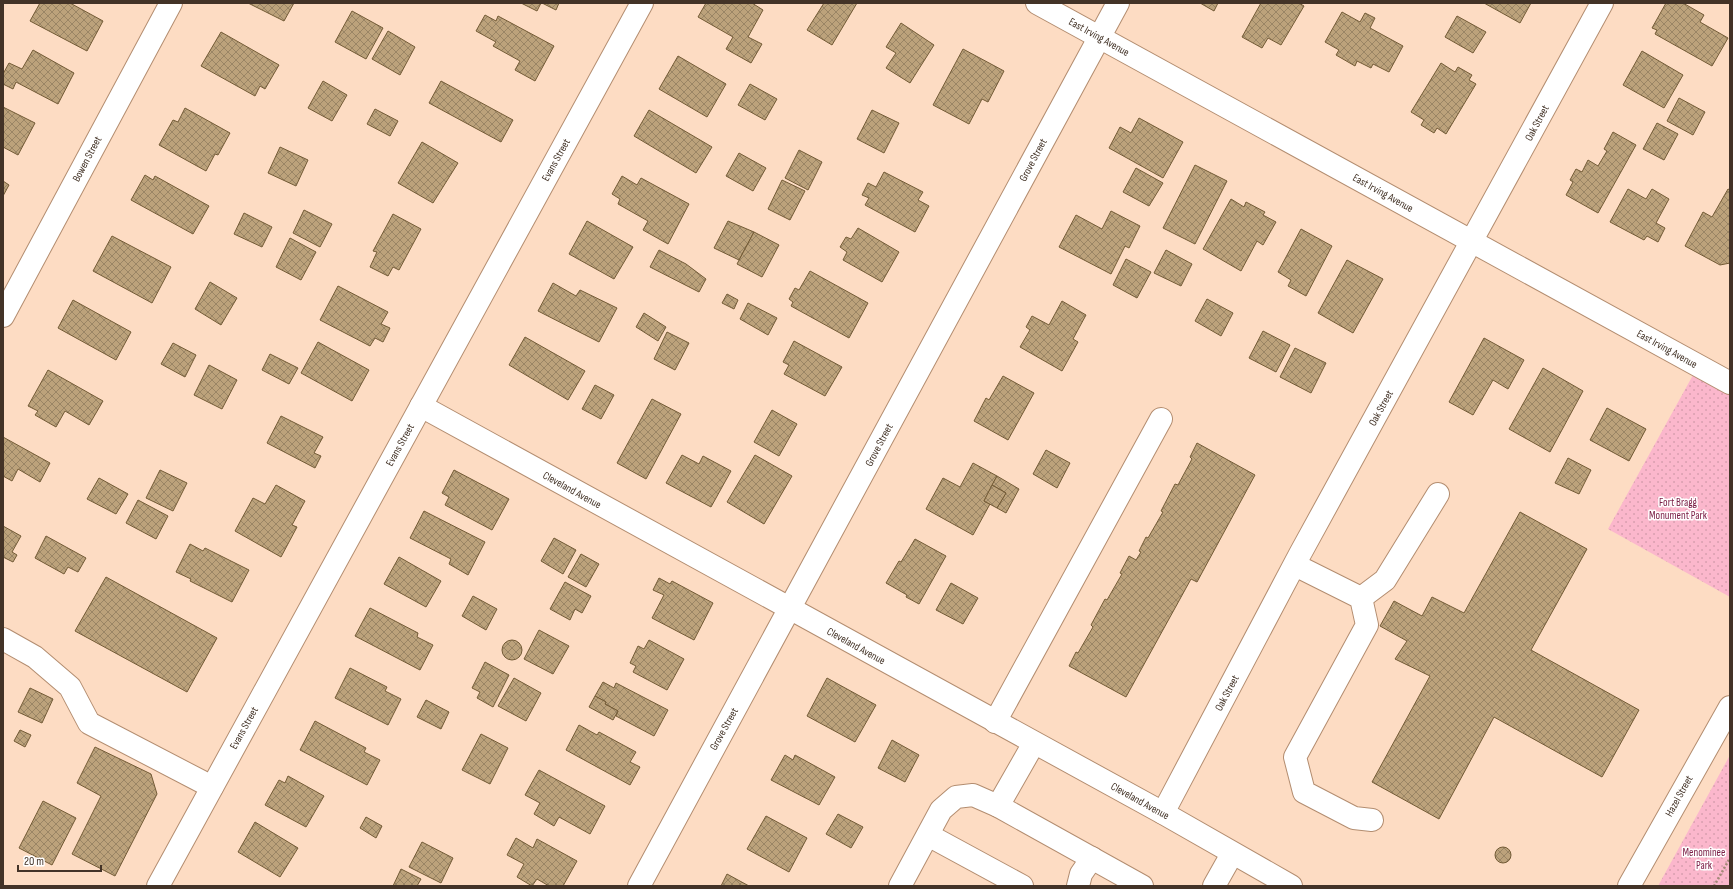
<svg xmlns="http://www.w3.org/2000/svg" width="1733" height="889" viewBox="0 0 1733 889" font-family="'Sofia Sans Condensed',sans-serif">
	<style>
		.green { fill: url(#green-dots) }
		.building { fill: url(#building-cross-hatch); stroke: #735b36 }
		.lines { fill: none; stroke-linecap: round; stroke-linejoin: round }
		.minor-casing { stroke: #b38d70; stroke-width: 24 }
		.path { stroke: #a28977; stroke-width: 2.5; stroke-dasharray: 2 2; stroke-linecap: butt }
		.minor { stroke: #fff; stroke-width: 22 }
		.labels { text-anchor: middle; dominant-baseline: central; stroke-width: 3; stroke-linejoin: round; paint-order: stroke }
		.street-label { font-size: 11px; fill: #433327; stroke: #fff }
		.park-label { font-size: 11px; fill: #7c2047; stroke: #fff }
	</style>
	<defs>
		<pattern id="green-dots" width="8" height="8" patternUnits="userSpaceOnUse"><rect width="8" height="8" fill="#fbb7cc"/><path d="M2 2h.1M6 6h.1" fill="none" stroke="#d89eaf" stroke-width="1.8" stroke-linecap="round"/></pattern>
		<pattern id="building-cross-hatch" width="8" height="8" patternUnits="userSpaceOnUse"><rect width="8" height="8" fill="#bca27b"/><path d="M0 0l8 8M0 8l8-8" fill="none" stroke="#9a8565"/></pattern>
	</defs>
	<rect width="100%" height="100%" fill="#fddcc3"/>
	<g class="green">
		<polygon points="1698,366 1730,383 1730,597 1608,529"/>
		<polygon points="1730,755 1730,886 1658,886"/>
	</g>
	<g class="building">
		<polygon points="40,3 70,3 103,21 87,51 30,21"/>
		<polygon points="248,3 294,3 284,21"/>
		<polygon points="521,3 541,3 537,11"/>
		<polygon points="542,3 559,3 556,10"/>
		<polygon points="706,3 752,3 763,10 748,37 762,44 751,63 726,49 733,37 698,17"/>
		<polygon points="824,3 857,3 832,45 807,30"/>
		<polygon points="1200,3 1218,3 1214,11"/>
		<polygon points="1261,3 1299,3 1304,6 1281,45 1268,38 1262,48 1242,37"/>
		<polygon points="1484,3 1531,3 1520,23"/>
		<polygon points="1666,3 1683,3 1704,15 1700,22 1728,38 1712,66 1655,34 1657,30 1652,28"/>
		<polygon points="352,11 383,28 366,59 335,42"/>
		<polygon points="1342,12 1360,22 1365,13 1375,18 1370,28 1403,46 1389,72 1373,64 1371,68 1357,61 1355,66 1336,55 1339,50 1325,42"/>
		<polygon points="485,15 496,21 498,16 554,46 535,81 515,70 520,61 493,46 496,42 476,31"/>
		<polygon points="1457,16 1486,32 1473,53 1445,37"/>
		<polygon points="901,23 934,45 910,83 886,68 896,53 886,47"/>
		<polygon points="388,31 415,47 400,75 372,59"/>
		<polygon points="221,32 279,65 265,89 260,86 255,96 201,66"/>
		<polygon points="963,49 1004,71 988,102 982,99 969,124 933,105"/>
		<polygon points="33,50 74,73 58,104 16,82 13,89 3,84 3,74 9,63 22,69"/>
		<polygon points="1642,51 1683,75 1664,108 1623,85"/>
		<polygon points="678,56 726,84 707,117 659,89"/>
		<polygon points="1441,63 1455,72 1458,67 1472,75 1469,80 1476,84 1446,134 1437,128 1434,133 1421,125 1424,120 1411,112"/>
		<polygon points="323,81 347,95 332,121 308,108"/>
		<polygon points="441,81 513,120 501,142 429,103"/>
		<polygon points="750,84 777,99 765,120 738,105"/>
		<polygon points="1679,98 1705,112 1693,135 1667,121"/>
		<polygon points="3,107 35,123 18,155 3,147"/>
		<polygon points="185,108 230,133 218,155 215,154 206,171 159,145 173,120 178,122"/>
		<polygon points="375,109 398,121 390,136 367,124"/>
		<polygon points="649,110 712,147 696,173 634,136"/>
		<polygon points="872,110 899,123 884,153 857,139"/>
		<polygon points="1139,118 1183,142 1163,178 1109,148 1120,127 1131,133"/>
		<polygon points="1657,123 1678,134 1664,160 1643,149"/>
		<polygon points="1613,132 1636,145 1598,213 1566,195 1573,182 1570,180 1576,169 1582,172 1588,160 1598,166 1607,151 1604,149"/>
		<polygon points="422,142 458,163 433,203 398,183"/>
		<polygon points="280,147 308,160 296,186 268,173"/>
		<polygon points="799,150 822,162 808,190 785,178"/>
		<polygon points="739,153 766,168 753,191 726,176"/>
		<polygon points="1195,165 1227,181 1195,244 1163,228"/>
		<polygon points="1136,168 1163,183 1149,206 1123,192"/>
		<polygon points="884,172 923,192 918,200 929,206 915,232 865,205 869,198 862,195 868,183 876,187"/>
		<polygon points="145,175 153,180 155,176 209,206 193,234 131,200"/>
		<polygon points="622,176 637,185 641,178 689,204 668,244 643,230 648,221 618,204 620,199 612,194"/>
		<polygon points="782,180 805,191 790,220 768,209"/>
		<polygon points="3,181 9,185 3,196"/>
		<polygon points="1628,189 1646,199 1652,189 1669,199 1656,223 1665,228 1658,242 1647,236 1644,240 1610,222"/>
		<polygon points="1728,189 1730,190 1730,263 1720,265 1685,246 1703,212 1712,217"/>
		<polygon points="1231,199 1244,207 1246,202 1265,212 1263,215 1276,222 1263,245 1257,241 1241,271 1203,249"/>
		<polygon points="304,210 332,224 320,247 293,233"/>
		<polygon points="1111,211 1140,226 1129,248 1125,246 1111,274 1059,247 1076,215 1102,229"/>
		<polygon points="244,213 272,227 262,247 234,234"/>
		<polygon points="393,214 421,229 399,270 393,267 388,276 370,267 377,252 373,251"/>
		<polygon points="587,221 633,247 614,279 569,254"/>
		<polygon points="728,221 754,232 739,260 714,248"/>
		<polygon points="858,228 899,252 882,282 843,260 847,252 840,247 846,237 851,239"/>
		<polygon points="1301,229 1332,246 1306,296 1288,286 1291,280 1278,272"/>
		<polygon points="754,232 779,245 762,277 737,264"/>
		<polygon points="112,236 171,267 152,303 93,271"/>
		<polygon points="290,238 316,252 301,280 276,267"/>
		<polygon points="659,250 686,264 706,279 699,292 650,267"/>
		<polygon points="1166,250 1192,264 1181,286 1154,273"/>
		<polygon points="1126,259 1151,272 1137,298 1113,285"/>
		<polygon points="1347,260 1383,279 1353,333 1318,313"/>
		<polygon points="810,271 868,303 849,338 791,306 793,302 789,299 795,288 799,290"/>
		<polygon points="210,282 237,298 221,325 195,309"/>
		<polygon points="553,283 576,296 580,290 617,308 599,342 538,311"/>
		<polygon points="338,286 388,312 381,324 390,328 383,342 375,338 370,346 320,320"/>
		<polygon points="727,294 738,300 734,309 722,303"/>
		<polygon points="1207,299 1233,313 1221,336 1195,321"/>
		<polygon points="73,300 131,332 116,360 58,328"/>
		<polygon points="1062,301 1086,315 1073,339 1078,342 1062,371 1020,347 1030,330 1026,327 1032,316 1049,325"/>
		<polygon points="748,303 777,318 768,335 740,319"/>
		<polygon points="644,313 666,327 658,341 636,327"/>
		<polygon points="1263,331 1290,345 1276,372 1249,358"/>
		<polygon points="667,332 689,343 675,370 654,359"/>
		<polygon points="525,337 585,371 568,400 509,365"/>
		<polygon points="1484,338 1524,360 1508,389 1493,380 1473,415 1449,402"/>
		<polygon points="794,341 842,367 825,396 784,374 789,365 783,362"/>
		<polygon points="318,342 369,370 352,401 301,373"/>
		<polygon points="173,343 196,355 185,377 161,364"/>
		<polygon points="1295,348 1326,363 1311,393 1280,377"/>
		<polygon points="270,354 298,368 289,384 262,370"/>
		<polygon points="209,365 237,380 222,409 194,395"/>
		<polygon points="1543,368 1583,391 1550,452 1509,429"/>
		<polygon points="48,370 103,401 89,425 65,411 56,427 35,415 38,411 28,406"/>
		<polygon points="1003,376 1034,393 1008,440 974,421 986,398 989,400"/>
		<polygon points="595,385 614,395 601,419 582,409"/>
		<polygon points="652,399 681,414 646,479 617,463"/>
		<polygon points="1607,408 1646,429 1629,461 1590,440"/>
		<polygon points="772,410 797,424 779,456 754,442"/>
		<polygon points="281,416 323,437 314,453 321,456 315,468 267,443"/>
		<polygon points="3,437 50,463 40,482 18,469 12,481 3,476"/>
		<polygon points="1197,443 1255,475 1197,582 1191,579 1126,697 1069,666 1076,652 1078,653 1093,627 1091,625 1105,599 1107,600 1122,574 1120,573 1129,556 1136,560 1141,552 1139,551 1146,537 1148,538 1163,512 1161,511 1175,484 1178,485 1192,459 1190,457"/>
		<polygon points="1046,450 1070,463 1057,488 1033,474"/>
		<polygon points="682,455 699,464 703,456 731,471 711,507 666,483"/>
		<polygon points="755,455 792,476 764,524 727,502"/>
		<polygon points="1568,458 1591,470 1579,494 1555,483"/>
		<polygon points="973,463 997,476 984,501 990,504 973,535 926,509 943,478 960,487"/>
		<polygon points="160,470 187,483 173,511 146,498"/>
		<polygon points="454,470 509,499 492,530 445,505 449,497 442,493"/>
		<polygon points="997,476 1019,489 1006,513 997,508 1006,493 992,485"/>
		<polygon points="99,478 128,494 116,514 87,499"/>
		<polygon points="276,485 305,501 292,525 297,527 281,557 235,531 253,498 265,504"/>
		<polygon points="992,485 1006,493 997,508 984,501"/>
		<polygon points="138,500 168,516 156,539 126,523"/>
		<polygon points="424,511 485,542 468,575 449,564 451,559 410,538"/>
		<polygon points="1520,512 1587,549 1531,650 1639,710 1602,777 1494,717 1439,819 1372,782 1430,676 1395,659 1407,641 1380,626 1394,601 1422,616 1432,597 1464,613"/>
		<polygon points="3,526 21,536 12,552 17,555 13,562 3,557"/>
		<polygon points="46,536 86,558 78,572 68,567 64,574 35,558"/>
		<polygon points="554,538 576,550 563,574 541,561"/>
		<polygon points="915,539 946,556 919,604 906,597 907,595 886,583 899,561 901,562"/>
		<polygon points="190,544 203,551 205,548 249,570 232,602 190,581 191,579 176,572"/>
		<polygon points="581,554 599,564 586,587 568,577"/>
		<polygon points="399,557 441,581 426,607 384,584"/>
		<polygon points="106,577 217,638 187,692 75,631"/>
		<polygon points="659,578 670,584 672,581 713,603 694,640 652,618 664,595 653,590"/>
		<polygon points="565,582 591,596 582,613 575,609 570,620 550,609"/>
		<polygon points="951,583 978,598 963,624 936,610"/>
		<polygon points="473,596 497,609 486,630 462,616"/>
		<polygon points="370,608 418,633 417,637 433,645 420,670 355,636"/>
		<polygon points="539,630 569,646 553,674 524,659"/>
		<circle cx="512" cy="650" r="10"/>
		<polygon points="649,640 684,659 667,690 633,672 636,666 630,663 638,646 644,649"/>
		<polygon points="485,662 509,675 493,707 477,698 480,692 472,688"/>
		<polygon points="350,668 387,687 385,691 401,699 388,725 335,698"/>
		<polygon points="514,678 541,693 526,721 498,706"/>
		<polygon points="827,678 876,705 855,742 807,716"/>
		<polygon points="603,682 614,688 616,683 668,710 654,736 616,716 618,711 605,704 606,702 595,696"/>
		<polygon points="30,688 53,699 42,723 18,712"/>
		<polygon points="595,696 606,702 605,704 618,711 613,720 589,707"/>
		<polygon points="426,700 449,712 441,729 417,717"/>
		<polygon points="315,721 366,748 364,752 380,760 367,785 300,750"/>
		<polygon points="579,725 597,735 599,732 636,752 630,762 640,767 630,785 566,750"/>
		<polygon points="20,730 31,735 25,747 14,741"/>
		<polygon points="481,734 508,748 490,784 462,770"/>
		<polygon points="892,740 919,755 905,782 878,768"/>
		<polygon points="95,747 151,774 157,794 115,876 72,854 101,796 77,783"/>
		<polygon points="785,755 793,760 795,755 835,777 819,805 771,780"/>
		<polygon points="539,770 605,806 590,834 559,817 554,826 534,814 540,803 525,795"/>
		<polygon points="288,776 324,796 306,827 265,805 279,780 285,783"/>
		<polygon points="43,801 76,818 52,865 19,848"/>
		<polygon points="838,814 863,827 851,848 826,834"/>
		<polygon points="766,816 807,838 789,872 747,849"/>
		<polygon points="366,817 382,826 376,838 360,828"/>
		<polygon points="255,822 298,848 280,877 238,852"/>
		<polygon points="516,838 533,848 537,839 577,861 563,886 549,886 537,879 532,886 517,877 524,864 507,855"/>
		<polygon points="422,842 453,858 441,883 409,867"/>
		<circle cx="1503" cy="855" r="8"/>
		<polygon points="401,869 421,879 417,886 393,886"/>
		<polygon points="727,874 749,886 721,886"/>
	</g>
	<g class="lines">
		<defs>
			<g id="minor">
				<polyline points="1037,3 1730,383"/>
				<polyline points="3,316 171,3"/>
				<polyline points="421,406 1163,813 1291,886"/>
				<polyline points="1295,565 1361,598 1367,625 1295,757 1304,792 1354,818 1372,820"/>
				<polyline points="1361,598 1385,580 1438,494"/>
				<polyline points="3,639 35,657 70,687 89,723 212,787"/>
				<polyline points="995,722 1161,419"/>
				<polyline points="998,806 1142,886"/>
				<polyline points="1163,813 1300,554 1602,3"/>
				<polyline points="928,835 1022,886"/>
				<polyline points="158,886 642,3"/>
				<polyline points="639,886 1118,3"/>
				<polyline points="900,886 941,810 956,797 973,795 998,806 1034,743"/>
				<polyline points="1078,886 1081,874 1092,858"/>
				<polyline points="1214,886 1232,854"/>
				<polyline points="1629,886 1730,707"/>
			</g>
		</defs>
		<use href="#minor" class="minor-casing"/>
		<polyline class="path" points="1714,886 1730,858"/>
		<use href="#minor" class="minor"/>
	</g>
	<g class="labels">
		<g class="street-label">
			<text transform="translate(1099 37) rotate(29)">East Irving Avenue</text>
			<text transform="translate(1537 123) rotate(-62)">Oak Street</text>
			<text transform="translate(87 159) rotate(-62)">Bowen Street</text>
			<text transform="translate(556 160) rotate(-61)">Evans Street</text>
			<text transform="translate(1033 160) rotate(-62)">Grove Street</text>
			<text transform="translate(1383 193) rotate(29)">East Irving Avenue</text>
			<text transform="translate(1667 349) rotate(29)">East Irving Avenue</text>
			<text transform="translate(1381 408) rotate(-61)">Oak Street</text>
			<text transform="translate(400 445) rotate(-61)">Evans Street</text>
			<text transform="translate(879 445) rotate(-62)">Grove Street</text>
			<text transform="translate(572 490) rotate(29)">Cleveland Avenue</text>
			<text transform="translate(856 646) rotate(29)">Cleveland Avenue</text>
			<text transform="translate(1227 693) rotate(-62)">Oak Street</text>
			<text transform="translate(244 728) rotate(-61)">Evans Street</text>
			<text transform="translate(724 729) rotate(-61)">Grove Street</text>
			<text transform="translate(1679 796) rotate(-61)">Hazel Street</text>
			<text transform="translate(1140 801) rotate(29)">Cleveland Avenue</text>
		</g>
		<g class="park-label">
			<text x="1678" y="502">Fort Bragg<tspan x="1678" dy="13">Monument Park</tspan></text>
			<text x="1704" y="852">Menominee<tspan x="1704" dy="13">Park</tspan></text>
		</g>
	</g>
	<rect width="1733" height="889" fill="none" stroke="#433327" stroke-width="8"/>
	<path d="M18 865v6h83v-6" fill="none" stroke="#433327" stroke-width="2"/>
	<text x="24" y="865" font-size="12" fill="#433327" stroke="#ffffff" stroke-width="3" paint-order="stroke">20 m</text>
</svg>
